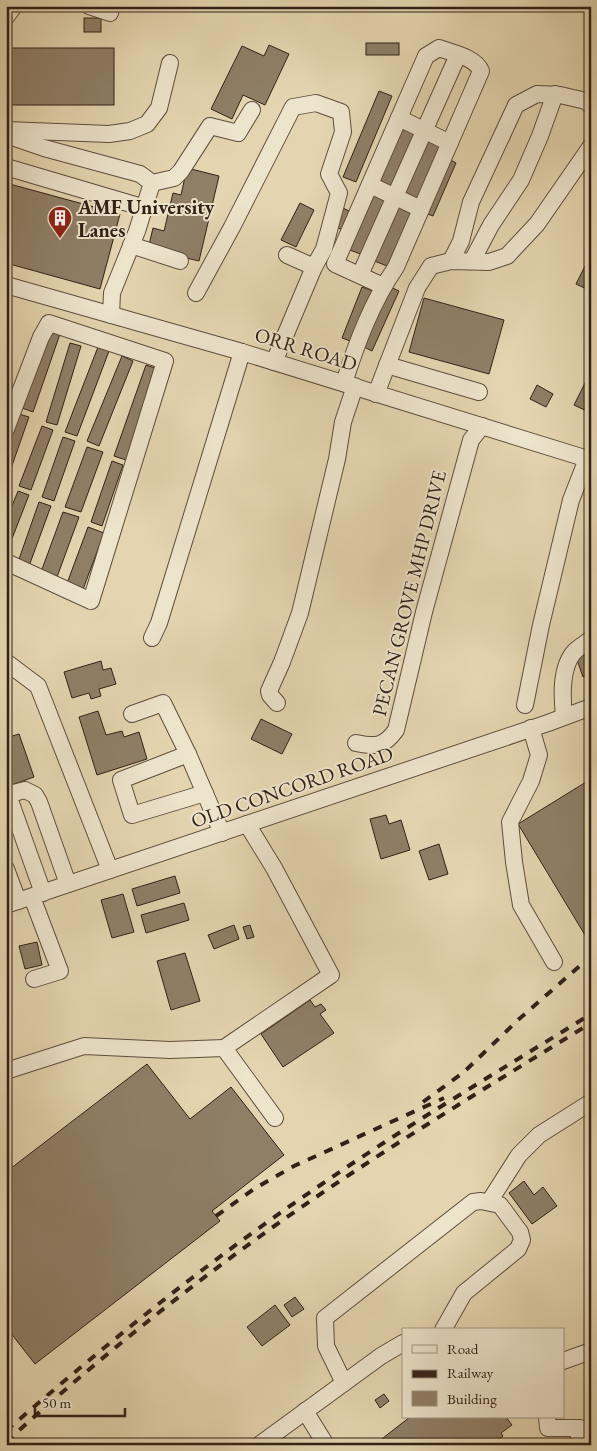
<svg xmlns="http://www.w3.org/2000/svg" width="597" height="1451" viewBox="0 0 597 1451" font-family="'EB Garamond',serif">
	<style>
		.building { fill: #8f7f67; stroke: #322117 }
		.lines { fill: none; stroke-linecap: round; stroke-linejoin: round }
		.minor-casing { stroke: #5e4e3d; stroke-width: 18 }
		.minor { stroke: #ede4cc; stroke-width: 16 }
		.rail { stroke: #322117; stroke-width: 4; stroke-dasharray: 9 9; stroke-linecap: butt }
		.labels { text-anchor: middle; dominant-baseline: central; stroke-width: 4; stroke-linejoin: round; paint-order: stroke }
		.poi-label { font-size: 20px; font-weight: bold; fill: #322117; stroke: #ede4cc; text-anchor: start }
		.street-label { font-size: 20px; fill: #322117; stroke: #ede4cc }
	</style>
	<rect width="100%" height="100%" fill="#e4d5b0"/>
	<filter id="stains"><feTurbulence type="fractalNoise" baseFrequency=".004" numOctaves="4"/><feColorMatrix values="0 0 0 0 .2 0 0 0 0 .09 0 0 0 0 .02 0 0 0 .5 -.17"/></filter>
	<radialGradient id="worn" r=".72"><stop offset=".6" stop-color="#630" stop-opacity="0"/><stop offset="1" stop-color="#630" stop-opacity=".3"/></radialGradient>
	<g class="building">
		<rect x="84" y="18" width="17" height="14"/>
		<rect x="366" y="43" width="33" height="12"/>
		<polygon points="269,45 289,54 265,105 243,95 232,119 211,109 242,46 264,56"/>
		<rect x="6" y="48" width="108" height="57"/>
		<polygon points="379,91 392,96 356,182 343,177"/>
		<polygon points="400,126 416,133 393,189 377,183"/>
		<polygon points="426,139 442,145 419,201 403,194"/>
		<polygon points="449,159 456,163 433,216 425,213"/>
		<polygon points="187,168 219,176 199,261 148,249 153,228 164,231 173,193 181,195"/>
		<polygon points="6,183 120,214 100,289 6,263"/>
		<polygon points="371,192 387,199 363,255 347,249"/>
		<polygon points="300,203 314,210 296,247 281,240"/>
		<polygon points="396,204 412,210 390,267 374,261"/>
		<polygon points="343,208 351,212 342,230 335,226"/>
		<polygon points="591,254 591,291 576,284"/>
		<polygon points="388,286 399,291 372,351 362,346"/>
		<polygon points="362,287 373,291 353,342 342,338"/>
		<polygon points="424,298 504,320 489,374 409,352"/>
		<polygon points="49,330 60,334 33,412 22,408"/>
		<polygon points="70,343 81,346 57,425 46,422"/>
		<polygon points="98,347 109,351 77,436 65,432"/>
		<polygon points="122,356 133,361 99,446 87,441"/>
		<polygon points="146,365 158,369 126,460 114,456"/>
		<polygon points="591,371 591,413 574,405"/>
		<polygon points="537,385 553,394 546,407 530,399"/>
		<polygon points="19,414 29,417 8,477 6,476 6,449"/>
		<polygon points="42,426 53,430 31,490 19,486"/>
		<polygon points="63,437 75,441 54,501 42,497"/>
		<polygon points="87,447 103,452 81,512 65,507"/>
		<polygon points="112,461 123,465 102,526 91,522"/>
		<polygon points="18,491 29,495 6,554 6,521"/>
		<polygon points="39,502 51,506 29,566 18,562"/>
		<polygon points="63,512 79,517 57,577 41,572"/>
		<polygon points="88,527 104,533 82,592 66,586"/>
		<polygon points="591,649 591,675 583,677 575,654"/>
		<polygon points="101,661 103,670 111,668 116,684 99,689 101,696 91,699 89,693 72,698 64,672"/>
		<polygon points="98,711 106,735 122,731 124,737 139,732 147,759 97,775 79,717"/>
		<polygon points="261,719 292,734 282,754 251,739"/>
		<polygon points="19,734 34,777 6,787 6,768 11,766 6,751 6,738"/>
		<polygon points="591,779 591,945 518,824"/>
		<polygon points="386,815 389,824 401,820 410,850 381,859 370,819"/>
		<polygon points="439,844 448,874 429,880 419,851"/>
		<polygon points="175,876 180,893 137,906 132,889"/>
		<polygon points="123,894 134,932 112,938 101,900"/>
		<polygon points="184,903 189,920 146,933 141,915"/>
		<polygon points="234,925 239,939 214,949 208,935"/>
		<polygon points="250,925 254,937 247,939 243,927"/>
		<polygon points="37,942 42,965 25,969 19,946"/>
		<polygon points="185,953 200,1001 171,1010 157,961"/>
		<polygon points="310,1000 315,1007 321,1004 326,1010 320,1014 334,1033 283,1067 261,1034"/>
		<polygon points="147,1064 190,1119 231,1087 284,1155 212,1211 220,1221 35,1364 6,1327 6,1172"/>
		<polygon points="524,1181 534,1195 543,1187 557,1206 532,1224 509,1193"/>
		<polygon points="295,1297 304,1309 292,1317 284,1305"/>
		<polygon points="275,1305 290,1325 262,1346 247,1327"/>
		<polygon points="384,1394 389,1401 380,1408 375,1400"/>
		<polygon points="410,1417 506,1417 512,1425 501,1433 503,1436 492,1445 374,1445"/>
	</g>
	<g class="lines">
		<defs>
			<g id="minor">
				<polyline points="89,6 110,13"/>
				<polyline points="6,17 14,6"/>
				<polyline points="399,118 450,143"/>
				<polyline points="6,130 109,134 130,131 147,124 159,108 170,63"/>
				<polyline points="6,135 44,148 140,174 152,183 137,231 112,293 111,315"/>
				<polyline points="6,167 145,208"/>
				<polyline points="152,183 174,178 181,171 210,126 238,133 252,110"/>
				<polyline points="370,185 421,209"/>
				<polyline points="131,245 180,261"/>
				<polyline points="451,261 461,241 471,202 516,105 537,94 560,95 586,101 591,106"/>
				<polyline points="472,261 491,225 521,180 540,136 555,94"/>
				<polyline points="360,275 458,55"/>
				<polyline points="6,285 242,352 591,460"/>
				<polyline points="196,293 232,227 293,107 316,103 341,112 343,132 329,174 339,193 324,249 314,267"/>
				<polyline points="274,362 314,267 287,255"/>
				<polyline points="387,365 479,392"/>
				<path d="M 344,383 C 357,342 372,302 396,267 L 481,71 C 475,57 452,53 439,48 L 426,56 L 335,264 L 383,286"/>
				<polyline points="376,394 417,288 431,266 451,261 489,262 507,256 537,224 591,146"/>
				<polyline points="6,429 41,337 49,323 165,361 91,601 6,562"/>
				<polyline points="152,638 159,623 242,352"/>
				<polyline points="6,662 38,686 110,870"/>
				<polyline points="277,703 270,695 269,691 282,662 300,613 337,459 343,422 355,386"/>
				<polyline points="525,705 541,625 571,500 587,459"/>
				<polyline points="132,714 163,703 188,754 222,833"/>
				<path d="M 564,716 C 562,697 560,667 575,651 C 579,647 586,643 591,639"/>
				<polyline points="531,728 539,755 531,781 510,822 514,862 521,905 554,962"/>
				<path d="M 356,743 C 375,747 384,747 396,730 L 424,612 L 471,440 L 482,426"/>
				<polyline points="188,754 121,780 132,815 205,793"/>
				<polyline points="6,795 25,790 35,795 39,802 68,884"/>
				<polyline points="8,795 43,893"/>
				<polyline points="6,869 18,901"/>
				<polyline points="32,897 60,971 34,979"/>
				<polyline points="6,905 548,723 591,707"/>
				<polyline points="224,1048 331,975 274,868 247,824"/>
				<polyline points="6,1071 84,1046 170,1050 224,1048 275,1118"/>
				<polyline points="489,1202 519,1155 539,1135 588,1104 591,1105"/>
				<polyline points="563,1361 591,1351"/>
				<polyline points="344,1383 326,1346 325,1318 473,1202 481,1201 500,1205 520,1232 522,1240 518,1249 464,1293 443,1330"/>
				<polyline points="305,1411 326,1445"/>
				<polyline points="547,1417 548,1428 580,1428 578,1445"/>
				<polyline points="259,1445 381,1356 403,1343"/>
			</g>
		</defs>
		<use href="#minor" class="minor-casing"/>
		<use href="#minor" class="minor"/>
		<g class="rail">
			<polyline points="423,1102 464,1072 518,1020 591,956"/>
			<polyline points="216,1216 254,1189 294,1166 444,1098"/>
			<path d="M 6,1431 C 107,1343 211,1259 322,1184 C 409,1124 501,1070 591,1014"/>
			<path d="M 6,1442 C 91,1365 180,1293 273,1227 C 376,1154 484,1089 591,1023"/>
		</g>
	</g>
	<defs>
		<symbol id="building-pin" viewBox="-11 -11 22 30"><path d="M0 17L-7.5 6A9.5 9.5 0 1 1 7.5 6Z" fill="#8f2418" stroke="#ede4cc"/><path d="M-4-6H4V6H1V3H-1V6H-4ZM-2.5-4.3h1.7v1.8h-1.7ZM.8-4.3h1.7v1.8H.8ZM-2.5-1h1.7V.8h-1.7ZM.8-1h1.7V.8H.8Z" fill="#fff"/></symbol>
	</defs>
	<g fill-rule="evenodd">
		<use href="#building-pin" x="46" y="204" width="28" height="38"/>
	</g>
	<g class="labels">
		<g class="poi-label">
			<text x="78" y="207">AMF University<tspan x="78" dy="23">Lanes</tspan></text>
		</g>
		<g class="street-label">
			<text transform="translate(306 349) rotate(17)">ORR ROAD</text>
			<text transform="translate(409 593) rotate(-76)">PECAN GROVE MHP DRIVE</text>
			<text transform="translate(292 787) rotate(-19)">OLD CONCORD ROAD</text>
		</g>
	</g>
	<rect width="597" height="1451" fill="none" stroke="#e4d5b0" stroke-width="25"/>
	<rect x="8" y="8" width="582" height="1436" fill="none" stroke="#322117" stroke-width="2.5"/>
	<rect x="12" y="12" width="572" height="1426" fill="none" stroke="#322117"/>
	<rect x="402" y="1328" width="162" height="90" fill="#ede4cc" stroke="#a29684"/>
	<rect x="412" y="1345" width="25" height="8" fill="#ede4cc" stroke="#a29684"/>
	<text x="447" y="1354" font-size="15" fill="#322117">Road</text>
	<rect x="412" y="1370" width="25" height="8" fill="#322117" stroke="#a29684"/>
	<text x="447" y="1378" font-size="15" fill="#322117">Railway</text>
	<rect x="412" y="1391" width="25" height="15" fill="#8f7f67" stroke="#a29684"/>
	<text x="447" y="1404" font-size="15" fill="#322117">Building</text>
	<path d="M35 1408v8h90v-8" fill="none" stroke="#322117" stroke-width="2.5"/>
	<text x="42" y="1408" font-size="15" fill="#322117" stroke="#ede4cc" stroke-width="4" paint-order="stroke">50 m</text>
	<rect width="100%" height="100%" filter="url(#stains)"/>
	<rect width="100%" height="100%" fill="url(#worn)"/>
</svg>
